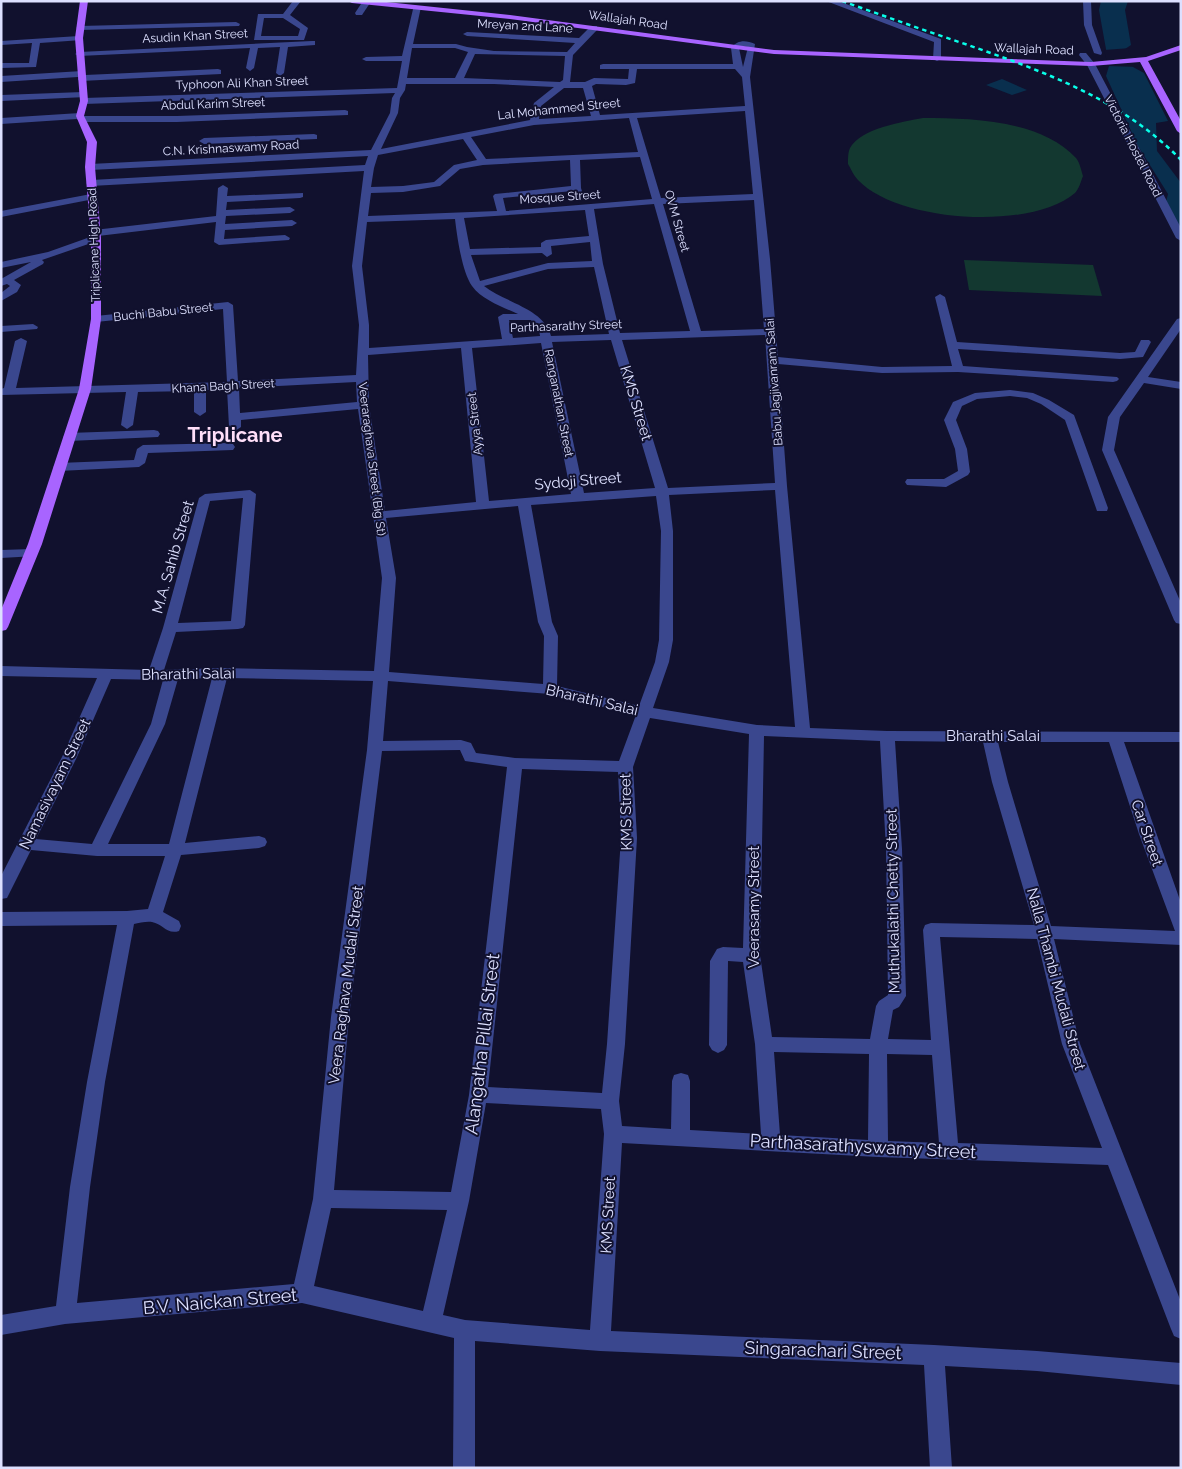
<svg xmlns="http://www.w3.org/2000/svg" width="1182" height="1469" viewBox="0 0 1182 1469" font-family="Raleway,sans-serif">
	<style>
		.green { fill: #133830 }
		.water { fill: #092f4e }
		.pier { fill: #11112e }
		.lines { fill: none; stroke-linecap: round; stroke-linejoin: round }
		.minor { fill: #3a478e; fill-rule: evenodd }
		.major { fill: #a864ff; fill-rule: evenodd }
		.rail { stroke: #09ffe9; stroke-width: 2.5; stroke-dasharray: 4.5 4; stroke-linecap: butt }
		.labels { text-anchor: middle; dominant-baseline: central; stroke-width: 4; stroke-linejoin: round; paint-order: stroke }
		.far-street-label { font-size: 12px; fill: #dde0ff; stroke: #11112e }
		.street-label { font-size: 15px; fill: #dde0ff; stroke: #11112e }
		.near-street-label { font-size: 18px; fill: #dde0ff; stroke: #11112e }
		.district-label { font-size: 20px; font-weight: bold; fill: #ffdff9; stroke: #11112e }
	</style>
	<rect width="100%" height="100%" fill="#11112e"/>
	<g class="green">
		<path d="M 923,118 C 971,118 1041,120 1076,158 C 1080,163 1081,170 1083,176 C 1081,181 1079,189 1075,193 C 1031,231 897,222 858,180 C 854,176 851,169 848,164 C 848,159 848,152 850,148 C 861,128 903,122 923,118 Z"/>
		<polygon points="964,260 1093,265 1102,296 969,290"/>
	</g>
	<g class="water">
		<polygon points="1101,1 1128,1 1125,10 1131,45 1125,49 1133,67 1144,73 1168,121 1156,123 1157,151 1181,183 1181,229 1166,202 1168,194 1138,146 1106,76 1109,66 1099,10"/>
		<polygon points="1002,79 1027,90 1012,95 986,85"/>
	</g>
	<polygon class="pier" points="1131,48 1128,50 1135,65 1138,67 1108,66 1104,50"/>
	<g class="lines">
		<g class="minor">
			<path d="M 293,1 L 301,1 L 290,15 L 308,28 L 304,40 L 254,40 L 258,14 L 283,14 ZM 264,18 L 283,18 L 300,29 L 298,36 L 261,36 Z"/>
			<polygon points="363,1 370,3 362,15 356,15 355,13"/>
			<polygon points="826,1 838,1 941,39 941,59 937,61 933,59 934,42"/>
			<polygon points="1083,1 1091,1 1092,25 1102,53 1101,55 1094,53 1084,25"/>
			<path d="M 414,5 L 421,7 L 413,44 L 456,44 L 467,47 L 494,51 L 567,52 L 575,43 L 467,36 L 463,34 L 467,32 L 579,38 L 591,26 L 597,26 L 597,30 L 573,55 L 570,82 L 585,82 L 594,78 L 628,79 L 629,69 L 600,69 L 600,65 L 603,64 L 733,64 L 731,48 C 738,40 745,40 755,44 L 750,77 L 770,259 L 778,357 L 882,367 L 952,366 L 935,297 L 940,294 L 945,297 L 957,342 L 1120,353 L 1135,352 L 1141,340 L 1149,340 L 1151,342 L 1143,357 L 1120,359 L 958,349 L 963,366 L 1117,377 L 1119,379 L 1117,381 L 1113,382 L 958,372 L 882,373 L 778,364 L 787,486 L 810,728 L 887,731 L 1181,732 L 1181,742 L 1124,742 L 1181,903 L 1181,945 L 1054,939 L 1080,1044 L 1181,1302 L 1181,1339 L 1174,1336 L 1171,1329 L 1108,1165 L 878,1157 L 622,1143 L 611,1331 L 934,1345 L 1037,1351 L 1181,1363 L 1181,1385 L 1037,1371 L 945,1366 L 952,1468 L 930,1468 L 924,1365 L 600,1351 L 475,1341 L 475,1468 L 453,1468 L 454,1338 L 302,1303 L 65,1324 L 1,1335 L 1,1315 L 56,1306 L 70,1187 L 87,1082 L 117,925 L 1,926 L 1,912 L 127,911 L 148,909 L 165,856 L 97,856 L 31,850 L 7,898 L 1,899 L 1,876 L 62,757 L 97,678 L 1,676 L 1,666 L 149,670 L 163,628 L 199,498 L 205,494 L 250,490 L 256,494 L 245,625 L 243,628 L 238,629 L 176,632 L 164,670 L 221,668 L 374,671 L 382,578 L 358,409 L 241,420 L 241,427 L 235,431 L 229,427 L 227,389 L 206,390 L 206,412 L 200,416 L 194,412 L 194,391 L 138,392 L 133,425 L 127,429 L 121,425 L 126,392 L 1,395 L 1,389 L 4,388 L 15,341 L 21,338 L 27,341 L 16,388 L 227,382 L 223,309 L 96,322 L 91,319 L 96,316 L 228,302 L 233,305 L 238,381 L 356,375 L 359,325 L 352,266 L 364,171 L 91,186 L 86,183 L 91,180 L 365,165 L 368,156 L 90,170 L 85,167 L 90,164 L 371,150 L 390,113 L 392,98 L 395,93 L 84,104 L 80,101 L 84,98 L 397,88 L 402,61 L 366,61 L 362,59 L 366,57 L 402,56 ZM 742,46 L 748,47 L 743,67 L 739,48 ZM 412,48 L 455,48 L 468,52 L 455,78 L 407,78 ZM 475,54 L 565,56 L 563,80 L 560,82 L 464,78 ZM 637,69 L 735,69 L 742,77 L 745,106 L 600,115 L 592,86 L 596,84 L 626,85 L 635,83 ZM 406,84 L 494,84 L 554,87 L 534,103 L 530,120 L 381,149 L 398,113 L 400,98 L 405,90 ZM 564,88 L 583,88 L 591,116 L 539,119 L 541,106 ZM 745,111 L 753,194 L 661,198 L 637,118 ZM 629,118 L 638,152 L 486,159 L 471,137 L 534,125 ZM 463,139 L 477,160 L 454,165 L 434,182 L 403,186 L 371,187 L 374,168 L 378,155 ZM 640,157 L 652,199 L 506,211 L 503,198 L 572,191 L 576,200 L 582,200 L 584,198 L 581,188 L 580,160 ZM 570,160 L 571,186 L 495,194 L 493,196 L 497,211 L 368,216 L 371,193 L 403,192 L 440,186 L 460,169 L 483,165 ZM 754,200 L 764,329 L 701,331 L 663,204 ZM 654,204 L 690,331 L 620,333 L 603,264 L 594,209 ZM 585,210 L 589,236 L 546,240 L 541,243 L 541,247 L 470,249 L 464,218 ZM 455,219 C 457,236 462,272 472,286 C 482,300 503,307 518,314 L 503,314 L 498,317 L 502,339 L 369,348 L 369,325 L 362,266 L 367,222 ZM 590,242 L 592,261 L 548,263 L 480,281 L 471,255 L 542,253 L 547,257 L 552,254 L 551,246 ZM 594,267 L 609,334 L 551,336 C 545,309 504,302 484,286 L 548,269 ZM 509,320 L 531,320 L 539,330 L 540,336 L 513,338 ZM 765,335 L 775,483 L 668,488 L 622,340 ZM 611,340 L 655,488 L 584,493 L 552,342 ZM 541,343 L 571,494 L 489,501 L 472,348 ZM 461,348 L 476,502 L 385,511 L 369,405 L 368,355 ZM 356,382 L 357,402 L 240,413 L 239,388 ZM 775,490 L 795,727 L 757,725 L 653,708 L 669,662 L 673,640 L 673,531 L 669,495 ZM 656,496 L 661,531 L 659,640 L 655,662 L 639,706 L 557,686 L 558,636 L 552,622 L 531,505 ZM 243,498 L 231,621 L 178,623 L 210,501 ZM 518,506 L 538,622 L 544,636 L 543,684 L 389,672 L 396,578 L 386,518 ZM 212,678 L 169,844 L 108,844 L 165,724 L 178,679 ZM 227,678 L 373,681 L 367,750 L 331,1017 L 313,1199 L 294,1284 L 77,1303 L 90,1187 L 105,1082 L 134,924 C 139,923 147,921 152,922 C 163,924 167,935 179,931 L 181,926 L 179,921 L 163,912 L 181,855 L 259,848 L 265,846 L 267,842 L 265,838 L 259,836 L 185,843 ZM 111,679 L 163,680 L 151,724 L 92,844 L 36,839 L 77,757 ZM 388,681 L 550,694 L 636,715 L 619,761 L 515,758 L 476,753 L 471,743 L 461,740 L 383,741 ZM 650,718 L 749,734 L 743,948 L 723,947 L 717,949 L 710,961 L 709,1045 L 712,1050 L 718,1053 L 724,1050 L 727,1045 L 728,961 L 743,962 L 755,1044 L 761,1134 L 690,1130 L 690,1081 L 688,1075 L 681,1073 L 674,1075 L 672,1081 L 671,1129 L 622,1126 L 619,1101 L 625,1044 L 637,838 L 633,767 ZM 764,736 L 880,741 L 886,849 L 888,995 L 879,1001 L 876,1006 L 870,1039 L 772,1037 L 760,955 ZM 895,741 L 983,742 L 992,782 L 1034,925 L 931,923 L 925,925 L 923,930 L 931,1040 L 888,1039 L 893,1010 L 899,1007 L 906,996 L 902,849 ZM 998,742 L 1109,742 L 1139,834 L 1175,931 L 1051,926 L 1008,782 ZM 460,750 L 465,761 L 507,767 L 469,1095 L 451,1192 L 334,1190 L 349,1017 L 382,751 ZM 522,769 L 618,772 L 621,838 L 607,1044 L 602,1093 L 488,1087 ZM 940,937 L 1037,939 L 1062,1044 L 1102,1148 L 958,1143 ZM 774,1052 L 869,1054 L 868,1140 L 780,1135 ZM 887,1054 L 932,1055 L 939,1143 L 888,1141 ZM 486,1103 L 601,1109 L 604,1134 L 590,1330 L 465,1320 L 443,1315 L 469,1201 ZM 331,1208 L 447,1210 L 423,1311 L 314,1286 Z"/>
			<polygon points="236,22 240,24 239,26 80,30 76,28 80,26"/>
			<polygon points="79,36 82,36 82,40 40,43 36,67 1,68 1,63 29,63 32,43 1,45 1,41"/>
			<polygon points="312,41 315,41 315,45 288,47 284,73 280,76 276,73 280,47 258,48 254,68 250,71 246,68 250,48 79,56 75,54 79,52"/>
			<polygon points="1080,53 1086,53 1095,64 1181,228 1181,241 1176,238 1087,65 1079,55"/>
			<polygon points="218,69 221,70 221,74 81,81 78,80 78,77 1,82 1,76 82,71 85,72 85,75"/>
			<polygon points="83,92 86,93 86,97 1,101 1,95"/>
			<polygon points="345,110 348,111 348,115 177,122 81,122 77,119 1,124 1,118 80,113 84,116 177,116"/>
			<polygon points="314,134 317,135 317,139 204,144 199,141 204,138"/>
			<polygon points="223,185 228,188 227,196 303,193 303,197 300,198 227,202 226,210 290,207 295,210 290,213 226,216 225,224 292,220 297,223 292,226 225,230 224,239 285,235 290,238 289,240 219,245 214,242 216,222 98,236 101,238 100,240 42,260 44,262 43,264 14,280 21,285 17,292 1,301 1,293 10,286 7,284 1,286 1,279 31,262 1,268 1,262 48,252 93,236 89,233 94,230 216,216 218,188"/>
			<polygon points="91,194 96,197 94,199 1,217 1,211"/>
			<polygon points="1181,318 1181,329 1148,377 1181,382 1181,389 1144,383 1120,417 1114,450 1181,603 1181,624 1176,623 1174,620 1102,450 1108,417 1177,319"/>
			<polygon points="33,324 38,327 37,329 1,332 1,326"/>
			<polygon points="1010,390 1033,393 1049,400 1074,415 1108,508 1107,511 1097,511 1096,508 1065,420 1041,404 1027,398 1010,396 977,399 962,406 956,420 967,449 970,472 968,475 946,487 907,485 905,482 907,479 944,479 958,471 955,449 944,420 953,402 975,393"/>
			<polygon points="154,430 158,431 160,434 158,437 69,441 63,437 69,433"/>
			<polygon points="229,443 233,444 235,447 233,450 148,453 145,463 139,467 59,471 53,467 59,463 134,460 137,449 143,445"/>
			<polygon points="31,549 36,550 38,553 36,556 1,558 1,550"/>
		</g>
		<g class="major">
			<polygon points="80,1 88,1 83,38 88,101 84,116 97,142 95,167 101,238 101,319 91,389 42,544 8,627 6,630 1,631 1,610 28,544 79,389 91,319 91,238 85,167 87,142 76,116 80,101 75,38"/>
			<polygon points="348,1 377,1 510,15 774,50 1091,62 1146,57 1181,45 1181,50 1148,61 1181,121 1181,134 1177,131 1140,62 1091,66 774,54 510,19 352,3"/>
		</g>
		<path class="rail" d="M 842,1 C 884,16 926,31 968,45 C 1045,72 1123,100 1181,160"/>
	</g>
	<g class="labels">
		<g class="far-street-label">
			<text transform="translate(628 20) rotate(8)">Wallajah Road</text>
			<text transform="translate(525 26) rotate(3)">Mreyan 2nd Lane</text>
			<text transform="translate(195 36) rotate(-3)">Asudin Khan Street</text>
			<text transform="translate(1034 49) rotate(2)">Wallajah Road</text>
			<text transform="translate(242 83) rotate(-2)">Typhoon Ali Khan Street</text>
			<text transform="translate(213 104) rotate(-2)">Abdul Karim Street</text>
			<text transform="translate(559 109) rotate(-6)">Lal Mohammed Street</text>
			<text transform="translate(1133 146) rotate(63)">Victoria Hostel Road</text>
			<text transform="translate(231 148) rotate(-3)">C.N. Krishnaswamy Road</text>
			<text transform="translate(560 197) rotate(-4)">Mosque Street</text>
			<text transform="translate(677 221) rotate(74)">OVM Street</text>
			<text transform="translate(94 245) rotate(-92)">Triplicane High Road</text>
			<text transform="translate(163 312) rotate(-6)">Buchi Babu Street</text>
			<text transform="translate(566 326) rotate(-2)">Parthasarathy Street</text>
			<text transform="translate(774 382) rotate(-94)">Babu Jagjivanram Salai</text>
			<text transform="translate(223 386) rotate(-3)">Khana Bagh Street</text>
			<text transform="translate(559 403) rotate(79)">Ranganathan Street</text>
			<text transform="translate(475 424) rotate(-96)">Ayya Street</text>
			<text transform="translate(372 459) rotate(83)">Veeraraghava Street (Big St)</text>
		</g>
		<g class="street-label">
			<text transform="translate(636 403) rotate(73)">KMS Street</text>
			<text transform="translate(578 481) rotate(-5)">Sydoji Street</text>
			<text transform="translate(173 557) rotate(-74)">M.A. Sahib Street</text>
			<text transform="translate(188 674) rotate(-1)">Bharathi Salai</text>
			<text transform="translate(592 700) rotate(13)">Bharathi Salai</text>
			<text x="993" y="736">Bharathi Salai</text>
			<text transform="translate(55 784) rotate(-64)">Namasivayam Street</text>
			<text transform="translate(626 812) rotate(-91)">KMS Street</text>
			<text transform="translate(1147 833) rotate(71)">Car Street</text>
			<text transform="translate(893 901) rotate(-91)">Muthukalathi Chetty Street</text>
			<text transform="translate(754 907) rotate(-90)">Veerasamy Street</text>
			<text transform="translate(1056 979) rotate(75)">Nalla Thambi Mudali Street</text>
			<text transform="translate(346 985) rotate(-83)">Veera Raghava Mudali Street</text>
			<text transform="translate(608 1215) rotate(-87)">KMS Street</text>
		</g>
		<g class="near-street-label">
			<text transform="translate(482 1044) rotate(-83)">Alangatha Pillai Street</text>
			<text transform="translate(863 1146) rotate(3)">Parthasarathyswamy Street</text>
			<text transform="translate(220 1301) rotate(-5)">B.V. Naickan Street</text>
			<text transform="translate(823 1350) rotate(2)">Singarachari Street</text>
		</g>
		<g class="district-label">
			<text x="235" y="435">Triplicane</text>
		</g>
	</g>
	<rect width="1182" height="1469" fill="none" stroke="#dde0ff" stroke-width="5"/>
</svg>
